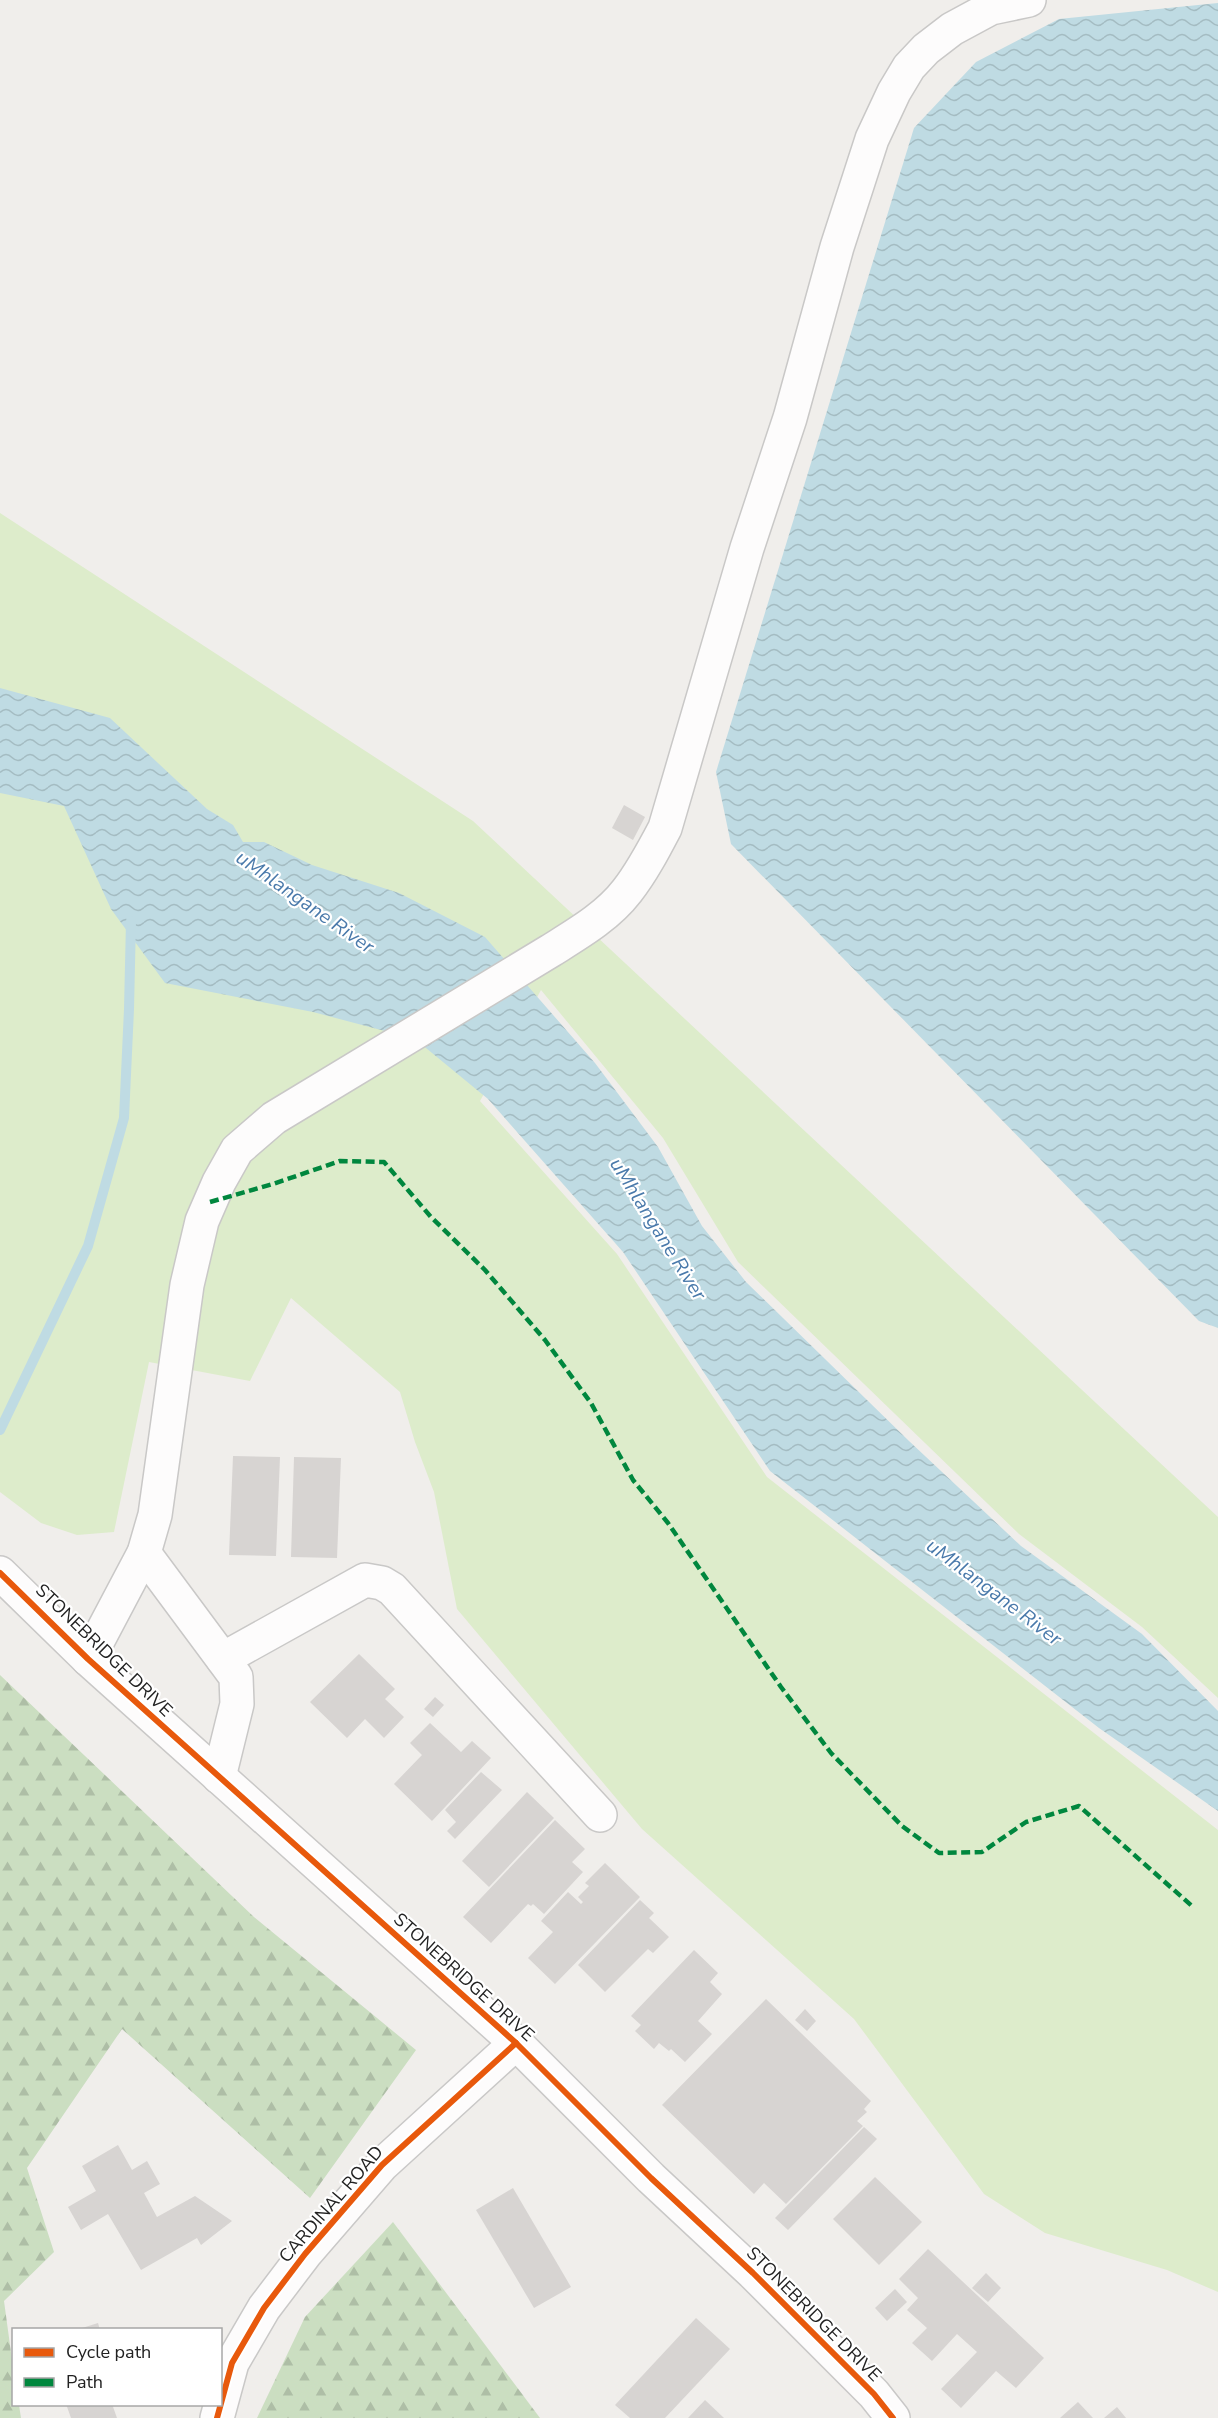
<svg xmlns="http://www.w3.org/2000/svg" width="1218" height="2418" viewBox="0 0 1218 2418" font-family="'Nunito Sans',sans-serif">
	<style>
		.grass { fill: #ddeccb }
		.forest { fill: url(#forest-firs) }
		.water { fill: url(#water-waves) }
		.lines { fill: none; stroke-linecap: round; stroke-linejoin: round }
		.stream { stroke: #bfdbe3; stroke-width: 10 }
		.building { fill: #d7d4d2 }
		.minor-casing { stroke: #c9c8c7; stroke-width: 36 }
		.minor { stroke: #fdfcfc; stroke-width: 33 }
		.quiet { stroke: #00873e; stroke-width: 4.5; stroke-dasharray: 9 4.5; stroke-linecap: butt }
		.cycleway-casing { stroke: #fff; stroke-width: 10 }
		.cycleway { stroke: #e8590c; stroke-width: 6 }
		.labels { text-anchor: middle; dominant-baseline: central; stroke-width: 4.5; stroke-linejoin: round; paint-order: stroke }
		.street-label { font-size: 18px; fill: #222; stroke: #fff }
		.water-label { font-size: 20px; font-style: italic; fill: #4a7aab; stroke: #fff }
	</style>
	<defs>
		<pattern id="forest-firs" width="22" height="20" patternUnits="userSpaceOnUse" patternTransform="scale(1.5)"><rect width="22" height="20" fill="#cbdec1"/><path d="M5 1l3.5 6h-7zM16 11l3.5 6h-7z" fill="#aebea6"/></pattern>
		<pattern id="water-waves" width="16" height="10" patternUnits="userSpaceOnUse" patternTransform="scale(1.5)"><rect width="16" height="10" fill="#bfdbe3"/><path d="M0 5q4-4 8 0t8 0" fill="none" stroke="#a4bcc2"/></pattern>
	</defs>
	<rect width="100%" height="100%" fill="#f0eeeb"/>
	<polygon class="grass" points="0,513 473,821 1218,1517 1218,1698 1142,1627 1019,1534 738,1262 663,1138 541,990 480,1101 617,1254 767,1477 1218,1830 1218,2292 1167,2270 1045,2233 984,2194 854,2019 642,1829 457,1609 434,1492 415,1442 400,1392 291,1298 250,1381 149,1362 114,1532 77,1535 41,1523 0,1492"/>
	<g class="forest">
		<polygon points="0,1675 254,1917 416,2050 310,2198 122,2029 27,2168 54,2252 4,2301 13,2367 14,2404 19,2405 21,2418 0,2418"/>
		<polygon points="393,2222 540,2418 257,2418 305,2317"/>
	</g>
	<g class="water">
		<polygon points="1218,3 1218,1328 1199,1321 731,844 716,772 914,128 976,62 1059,19"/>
		<polygon points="0,688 110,718 207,809 233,825 243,842 264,842 312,865 399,893 485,937 595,1063 658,1147 702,1226 746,1282 909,1441 1021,1546 1142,1634 1218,1711 1218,1811 1099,1728 770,1471 623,1252 488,1099 415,1039 313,1012 165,983 111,909 64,806 0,793"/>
	</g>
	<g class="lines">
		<polyline class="stream" points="0,1430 88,1246 124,1118 129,1009 131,921"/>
	</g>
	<g class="building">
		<polygon points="624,805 645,817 633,840 612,828"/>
		<polygon points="233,1456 280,1457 276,1556 229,1555"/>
		<polygon points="294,1457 341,1458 337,1558 291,1557"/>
		<polygon points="359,1654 395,1689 385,1699 404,1717 384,1738 365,1719 347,1738 310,1702"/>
		<polygon points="435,1697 444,1705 433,1717 424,1709"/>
		<polygon points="430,1723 461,1752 472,1741 491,1758 432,1821 394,1784 422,1755 410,1743"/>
		<polygon points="481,1772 502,1790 455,1839 447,1831 456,1822 445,1810"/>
		<polygon points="527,1792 554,1818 489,1887 462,1861"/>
		<polygon points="555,1820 585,1849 572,1862 583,1872 544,1914 533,1904 531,1906 528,1904 491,1943 463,1917"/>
		<polygon points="605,1863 640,1897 555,1984 528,1958 553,1932 541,1921 568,1892 581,1904 583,1902 578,1897 589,1886 585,1883"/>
		<polygon points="640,1900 654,1913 649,1918 669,1937 653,1953 648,1949 605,1992 578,1965"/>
		<polygon points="694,1950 718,1973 710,1982 722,1994 698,2021 712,2034 685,2062 671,2049 669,2051 659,2043 654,2049 635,2031 641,2025 631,2016"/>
		<polygon points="766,1999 871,2101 864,2109 867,2112 857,2121 863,2126 786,2204 764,2183 754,2194 662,2105"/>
		<polygon points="805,2009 816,2021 807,2031 795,2020"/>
		<polygon points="864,2127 877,2139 788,2230 775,2218"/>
		<polygon points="118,2145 132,2170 147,2161 160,2184 144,2193 157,2217 195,2196 232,2221 201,2245 197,2238 141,2270 108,2214 81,2230 68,2207 96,2191 82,2166"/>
		<polygon points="875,2177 922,2222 879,2265 833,2219"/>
		<polygon points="513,2188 571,2287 534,2308 476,2210"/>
		<polygon points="928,2249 1044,2358 1016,2388 996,2371 961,2408 941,2389 977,2352 957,2334 932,2361 912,2343 927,2328 907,2310 918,2298 899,2279"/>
		<polygon points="986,2273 1001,2288 988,2302 972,2288"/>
		<polygon points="895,2289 907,2302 887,2321 875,2308"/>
		<polygon points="696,2318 730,2349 665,2418 630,2418 615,2405"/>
		<polygon points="98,2323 100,2330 79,2330 79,2329"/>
		<polygon points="705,2400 724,2418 688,2418"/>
		<polygon points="1078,2402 1093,2418 1060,2418"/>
		<polygon points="66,2404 112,2404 117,2418 71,2418"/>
		<polygon points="1117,2407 1126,2418 1104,2418"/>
	</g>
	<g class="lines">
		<defs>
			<g id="minor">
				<polyline points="144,1553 236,1677 237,1704 219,1777"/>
				<polyline points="0,1573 88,1659 516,2043 651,2178 753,2273 874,2394 893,2418"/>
				<path d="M 88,1659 L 144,1553 L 155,1515 L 187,1285 L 202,1221 L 219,1182 L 237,1150 L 274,1118 L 550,951 C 577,934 607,917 627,891 C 642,872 654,849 665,828 L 747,548 L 790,418 L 837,247 L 872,139 L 894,92 L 909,67 L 926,49 L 952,29 L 991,8 L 1029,0"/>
				<polyline points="223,1659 365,1580 382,1583 392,1589 600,1815"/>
				<polyline points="217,2418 232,2363 264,2308 305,2254 382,2165 516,2043"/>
			</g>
		</defs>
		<use href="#minor" class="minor-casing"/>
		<use href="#minor" class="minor"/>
		<polyline class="quiet" points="210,1202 273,1184 340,1161 384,1162 431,1217 485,1270 545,1340 591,1403 633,1480 668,1523 781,1687 831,1753 902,1826 939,1853 982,1852 1026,1822 1079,1806 1192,1906"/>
		<defs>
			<g id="cycleway">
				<polyline points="0,1573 88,1659 516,2043 651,2178 753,2273 874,2394 893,2418"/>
				<polyline points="217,2418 232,2363 264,2308 305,2254 382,2165 516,2043"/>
			</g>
		</defs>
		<use href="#cycleway" class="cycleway-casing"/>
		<use href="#cycleway" class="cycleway"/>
	</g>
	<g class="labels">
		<g class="street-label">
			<text transform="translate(104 1650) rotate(44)">STONEBRIDGE DRIVE</text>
			<text transform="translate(464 1977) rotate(42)">STONEBRIDGE DRIVE</text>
			<text transform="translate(331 2204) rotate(-49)">CARDINAL ROAD</text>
			<text transform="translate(814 2314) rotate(45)">STONEBRIDGE DRIVE</text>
		</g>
		<g class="water-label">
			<text transform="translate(305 902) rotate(35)">uMhlangane River</text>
			<text transform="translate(658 1229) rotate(58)">uMhlangane River</text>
			<text transform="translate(994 1592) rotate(37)">uMhlangane River</text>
		</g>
	</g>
	<rect x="12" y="2328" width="210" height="78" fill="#ffffff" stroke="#a7a7a7" stroke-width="1.5"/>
	<rect x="24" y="2348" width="30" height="9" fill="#e8590c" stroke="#a7a7a7" stroke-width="1.5"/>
	<text x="66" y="2358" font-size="18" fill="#222222">Cycle path</text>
	<rect x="24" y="2378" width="30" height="9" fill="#00873e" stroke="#a7a7a7" stroke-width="1.5"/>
	<text x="66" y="2388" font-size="18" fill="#222222">Path</text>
</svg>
